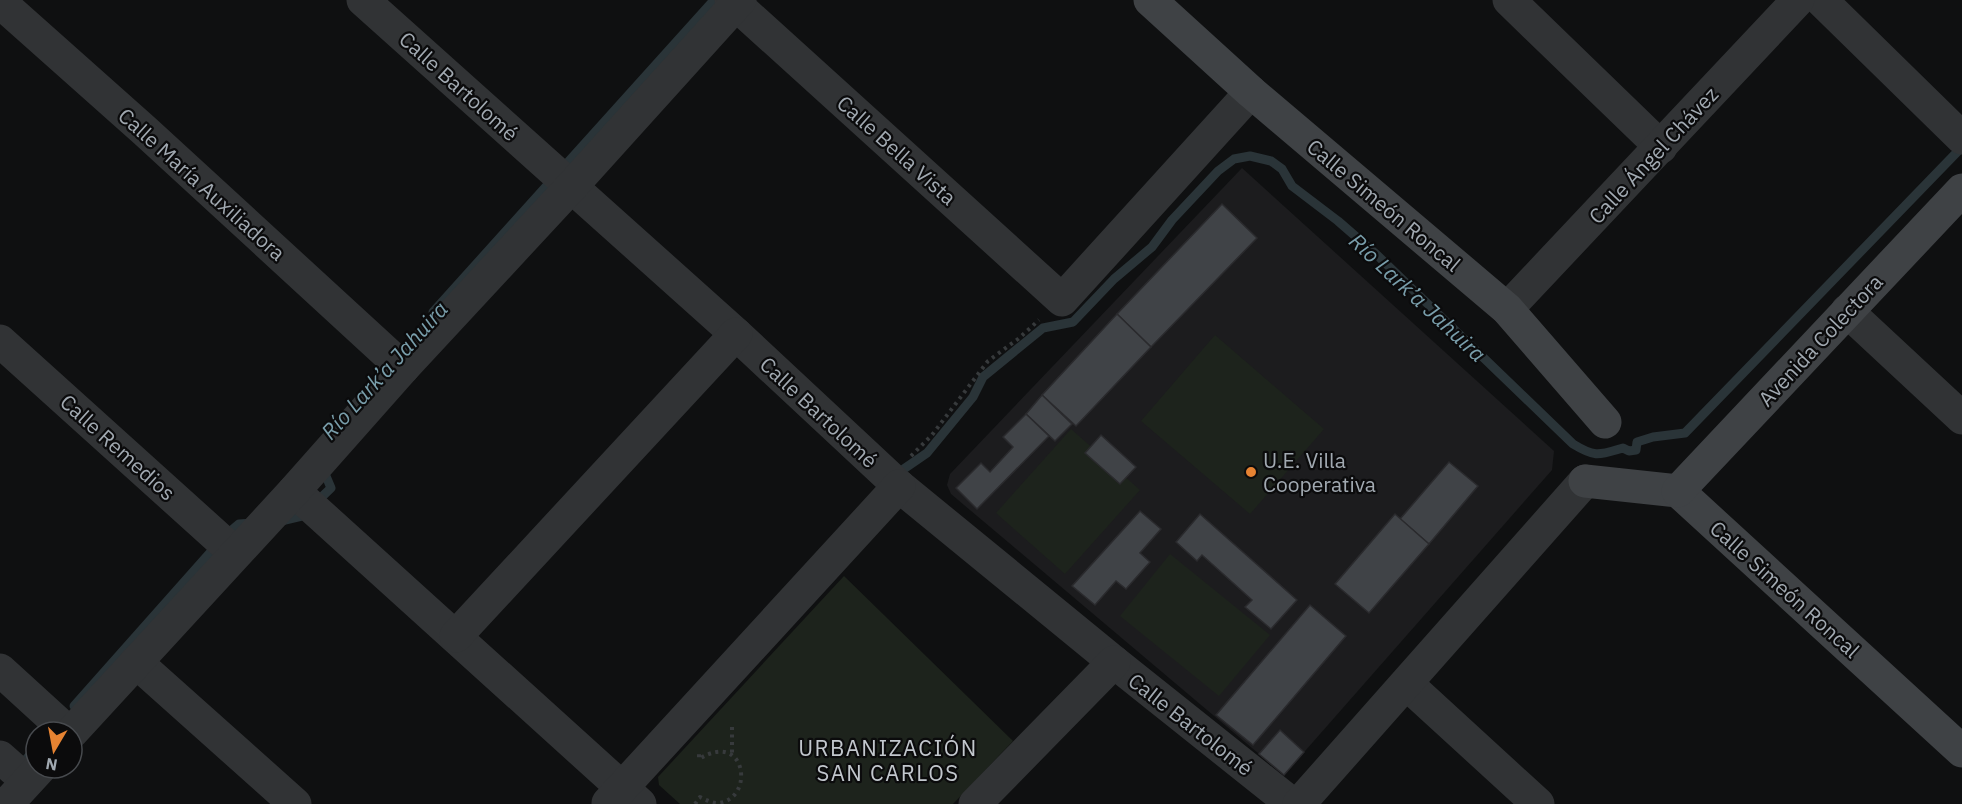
<svg xmlns="http://www.w3.org/2000/svg" width="1962" height="804" viewBox="0 0 1962 804" font-family="'IBM Plex Sans',sans-serif">
	<style>
		.built { fill: #1c1c1e }
		.green { fill: #1d231c }
		.lines { fill: none; stroke-linecap: round; stroke-linejoin: round }
		.stream { stroke: #2a3438; stroke-width: 9 }
		.building { fill: #404347; stroke: #2a2a2d; stroke-width: 1.5 }
		.path { stroke: #373a3c; stroke-width: 4; stroke-dasharray: 3 4.5; stroke-linecap: butt }
		.street { stroke: #313335; stroke-width: 33 }
		.secondary { stroke: #3f4245; stroke-width: 33 }
		.poi-dot { fill: #e68332; stroke: #0b0b0c; stroke-width: 2 }
		.labels { text-anchor: middle; dominant-baseline: central; stroke-width: 4.5; stroke-linejoin: round; paint-order: stroke }
		.street-label { font-size: 21px; fill: #a1a9b1; stroke: #0b0b0c }
		.poi-label { font-size: 21px; fill: #a1a9b1; stroke: #0b0b0c; text-anchor: start }
		.water-label { font-size: 22px; font-style: italic; fill: #799eab; stroke: #0b0b0c }
		.neighbourhood-label { font-size: 22px; letter-spacing: 1.5px; fill: #c2c7cd; stroke: #0b0b0c }
	</style>
	<rect width="100%" height="100%" fill="#0f1011"/>
	<polygon class="built" points="1242,168 1554,451 1552,470 1284,775 951,494 947,485 950,474"/>
	<g class="green">
		<polygon points="1215,335 1324,429 1250,514 1141,421"/>
		<polygon points="1071,429 1140,490 1065,574 996,513"/>
		<polygon points="1170,554 1270,635 1219,696 1120,616"/>
		<polygon points="844,576 1013,741 953,804 680,804 659,785 658,777"/>
	</g>
	<g class="lines">
		<g class="stream">
			<polyline points="433,312 714,0"/>
			<path d="M 895,475 L 927,453 L 973,397 L 983,377 L 1043,328 L 1073,322 L 1114,279 L 1152,247 L 1172,220 L 1218,171 L 1234,159 L 1250,156 L 1271,161 L 1282,169 L 1292,186 L 1338,221 L 1377,255 L 1573,444 C 1596,458 1599,455 1623,448 L 1629,451 L 1636,450 L 1637,442 L 1653,437 L 1685,433 L 1962,147"/>
			<polyline points="281,521 302,516 331,488 323,469"/>
			<polyline points="226,535 239,524 253,523"/>
			<polyline points="74,706 216,546"/>
			<polyline points="22,764 36,748"/>
		</g>
	</g>
	<g class="building">
		<polygon points="1222,204 1257,238 1151,347 1117,314"/>
		<polygon points="1117,314 1151,347 1076,426 1042,395"/>
		<polygon points="1042,395 1072,424 1055,441 1026,414"/>
		<polygon points="1026,414 1049,436 977,509 956,488 981,463 990,472 1013,447 1003,437"/>
		<polygon points="1101,435 1136,467 1120,484 1085,453"/>
		<polygon points="1449,462 1478,486 1429,544 1400,519"/>
		<polygon points="1140,511 1161,529 1140,553 1150,562 1126,589 1116,581 1095,605 1072,586"/>
		<polygon points="1200,514 1297,600 1271,629 1245,607 1252,600 1202,555 1197,561 1176,542"/>
		<polygon points="1395,514 1429,544 1369,613 1335,584"/>
		<polygon points="1310,605 1346,636 1253,745 1216,715"/>
		<polygon points="1280,730 1304,752 1284,775 1259,754"/>
	</g>
	<g class="lines">
		<g class="path">
			<polyline points="911,456 932,435 988,361 1018,339 1039,320"/>
			<polyline points="732,727 732,755"/>
			<path d="M 695,804 L 700,797 C 706,800 712,803 718,803 C 755,800 747,729 699,759 L 699,752"/>
		</g>
		<g class="street">
			<polyline points="363,0 736,334 899,486 1114,662 1292,804"/>
			<polyline points="731,0 1062,300 1251,92"/>
			<polyline points="1509,0 1661,147"/>
			<polyline points="1821,0 1962,138"/>
			<polyline points="0,2 145,131 403,368"/>
			<polyline points="1507,309 1798,0"/>
			<polyline points="1847,311 1962,418"/>
			<polyline points="0,341 235,553"/>
			<polyline points="294,491 640,804"/>
			<polyline points="456,636 736,334"/>
			<polyline points="136,662 295,804"/>
			<polyline points="0,670 68,732"/>
			<polyline points="1407,684 1538,804"/>
			<polyline points="72,732 294,491 403,368 571,187 740,0"/>
			<polyline points="0,757 27,781"/>
			<polyline points="608,803 899,486"/>
			<polyline points="7,804 40,768"/>
			<polyline points="975,804 1114,662"/>
			<polyline points="1299,804 1585,481"/>
		</g>
		<g class="secondary">
			<polyline points="1150,0 1251,92 1507,309 1605,422"/>
			<polyline points="1585,481 1678,491 1962,751"/>
			<polyline points="1678,491 1962,190"/>
		</g>
	</g>
	<circle class="poi-dot" cx="1251" cy="472" r="6"/>
	<g class="labels">
		<g class="street-label">
			<text transform="translate(459 86) rotate(42)">Calle Bartolomé</text>
			<text transform="translate(897 150) rotate(42)">Calle Bella Vista</text>
			<text transform="translate(1653 155) rotate(-47)">Calle Ángel Chávez</text>
			<text transform="translate(202 184) rotate(42)">Calle María Auxiliadora</text>
			<text transform="translate(1384 205) rotate(40)">Calle Simeón Roncal</text>
			<text transform="translate(1820 340) rotate(-47)">Avenida Colectora</text>
			<text transform="translate(819 412) rotate(43)">Calle Bartolomé</text>
			<text transform="translate(118 447) rotate(42)">Calle Remedios</text>
			<text transform="translate(1785 589) rotate(42)">Calle Simeón Roncal</text>
			<text transform="translate(1191 724) rotate(38)">Calle Bartolomé</text>
		</g>
		<g class="poi-label">
			<text x="1263" y="460">U.E. Villa<tspan x="1263" dy="24">Cooperativa</tspan></text>
		</g>
		<g class="water-label">
			<text transform="translate(1418 297) rotate(43)">Río Lark’a Jahuira</text>
			<text transform="translate(384 370) rotate(-48)">Río Lark’a Jahuira</text>
		</g>
		<g class="neighbourhood-label">
			<text x="888" y="747">URBANIZACIÓN<tspan x="888" dy="25">SAN CARLOS</tspan></text>
		</g>
	</g>
	<g transform="translate(54 750) rotate(190)"><circle r="28" fill="#0b0b0c" stroke="#474a4e" stroke-width="1.5"/>
	<path d="M0-4.5L10 22L0 15L-10 22Z" fill="#e68332"/>
	<text y="-9" font-size="16" font-weight="bold" text-anchor="middle" fill="#a1a9b1">N</text>
	</g>
</svg>
